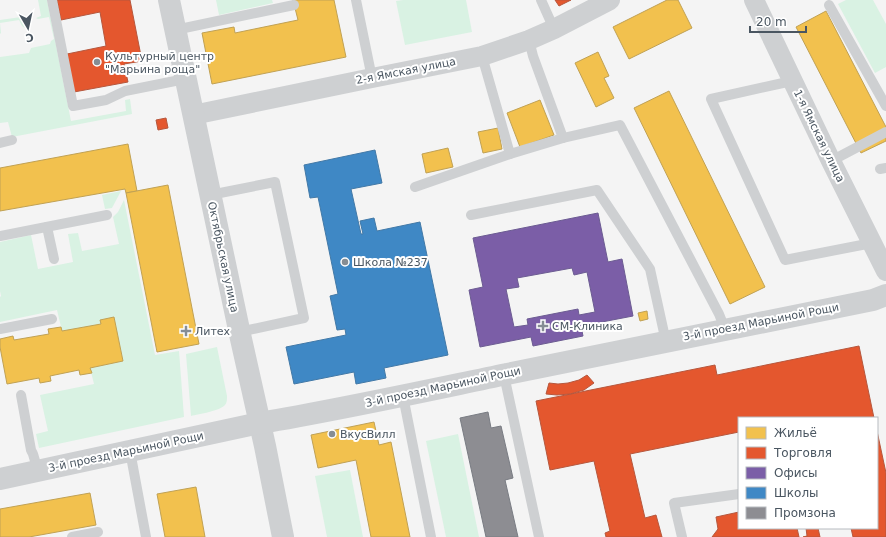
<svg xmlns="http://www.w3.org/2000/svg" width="886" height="537" viewBox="0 0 886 537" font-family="'DejaVu Sans',sans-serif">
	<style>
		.green { fill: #d9f2e3 }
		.homes { fill: #f2c14e; stroke: #c0a154 }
		.shops { fill: #e4572e; stroke: #b6573d }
		.offices { fill: #7b5ea7; stroke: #6c5c92; fill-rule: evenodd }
		.schools { fill: #3f88c5; stroke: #4279a7 }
		.industry { fill: #8d8d92; stroke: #797c83 }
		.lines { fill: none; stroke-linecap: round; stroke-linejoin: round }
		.service { stroke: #ced0d2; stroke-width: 10 }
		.minor { stroke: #ced0d2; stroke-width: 20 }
		.tertiary { stroke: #ced0d2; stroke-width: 22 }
		.poi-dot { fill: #868d94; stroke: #fff; stroke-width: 1.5 }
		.labels { text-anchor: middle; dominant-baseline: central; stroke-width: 4; stroke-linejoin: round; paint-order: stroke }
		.poi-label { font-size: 11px; fill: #4a5661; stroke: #fff; text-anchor: start }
		.street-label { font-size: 11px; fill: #4a5661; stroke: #fff }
	</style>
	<rect width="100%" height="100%" fill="#f4f4f4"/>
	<g class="green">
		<polygon points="38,0 47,0 71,121 126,111 125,100 130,99 132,114 12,137 8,122 0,123 0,57 29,53 31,48 50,44 51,41 54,39 49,17 38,19 36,18 41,16"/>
		<polygon points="216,0 272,0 273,3 219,15"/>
		<polygon points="403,0 466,0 472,32 405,45 396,1"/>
		<polygon points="846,0 873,0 886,24 886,67 875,73 838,4"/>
		<polygon points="21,17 26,20 27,25 25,28 22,26 19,20 0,23 1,33 0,34 0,20"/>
		<polygon points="121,191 112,208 105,209 102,195"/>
		<polygon points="124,200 155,355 179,351 184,417 39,448 36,434 48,431 40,395 94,384 90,368 123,361 114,317 100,320 101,324 62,331 57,310 0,322 0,297 1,296 0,291 0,242 31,235 38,269 73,262 68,234 78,233 82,251 119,244 113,217 118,212"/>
		<path d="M 217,347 L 227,396 C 227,399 227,403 225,405 C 220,411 199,414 191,416 L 186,354 Z"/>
		<polygon points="458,434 479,537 446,537 426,441"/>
		<polygon points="350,470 363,537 327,537 315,476"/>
	</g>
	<g class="homes">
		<polygon points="293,0 334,0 346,57 212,84 202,33 234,27 235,33 298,20"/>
		<polygon points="667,0 678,0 692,28 629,59 613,27"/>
		<polygon points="826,11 886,127 886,141 861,153 796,27"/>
		<polygon points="598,52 609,76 604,78 614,98 596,107 575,63"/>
		<polygon points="669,91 765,287 730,304 634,108"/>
		<polygon points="540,100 554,135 520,147 507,113"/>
		<polygon points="498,128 502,149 483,153 478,132"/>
		<polygon points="128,144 137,191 126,193 125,189 0,211 0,168"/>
		<polygon points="448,148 453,167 426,173 422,154"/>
		<polygon points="168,185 199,344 157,352 126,193"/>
		<polygon points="647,311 648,319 640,321 638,313"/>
		<polygon points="114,317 123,361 90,368 92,373 80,375 79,370 50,376 51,381 40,383 39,378 7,384 0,347 0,339 13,336 14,340 49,334 48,329 61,327 62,331 101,324 100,320"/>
		<polygon points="374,422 379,445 391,442 410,537 371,537 356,460 318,468 311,435"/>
		<polygon points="196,487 205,537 165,537 157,494"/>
		<polygon points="90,493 96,525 29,537 0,537 0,509"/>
	</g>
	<g class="shops">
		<polygon points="57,0 130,0 142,61 124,64 128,82 74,92 67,54 106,46 100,12 61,20"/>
		<polygon points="555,0 571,0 559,6"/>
		<polygon points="166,118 168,128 158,130 156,120"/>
		<polygon points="859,346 874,418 739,418 739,432 630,454 645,518 656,515 662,537 606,537 605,533 610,531 594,461 550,470 536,401 715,365 717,375"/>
		<polygon points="587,375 594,383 584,390 570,394 557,395 546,394 549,383 558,384 568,383 579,380"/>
		<polygon points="877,431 886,473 886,537 853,537 851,528 877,528"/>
		<polygon points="739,512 739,528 797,528 799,537 712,537 718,529 716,517"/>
		<polygon points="806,528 821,528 818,528 820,537 803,537 807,536"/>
	</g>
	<path class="offices" d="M 598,213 L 608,262 L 622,259 L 633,316 L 581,326 L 583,336 L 533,346 L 531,337 L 480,347 L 469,290 L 483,287 L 473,238 ZM 572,268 L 574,275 L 587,272 L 595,312 L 579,315 L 578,309 L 527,319 L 528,325 L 514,327 L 506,289 L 519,287 L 517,278 Z"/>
	<polygon class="schools" points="375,150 382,183 351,189 361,234 363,234 360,221 374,218 377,231 420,222 448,355 384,368 386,378 356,384 354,372 294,384 286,347 346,335 345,329 337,330 330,296 338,294 318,197 310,198 304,165"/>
	<polygon class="industry" points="488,412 491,428 501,426 513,478 505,480 518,537 486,537 460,418"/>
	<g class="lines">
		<g class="service">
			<polyline points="52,0 73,106 106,100 125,91 185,79"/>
			<polyline points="356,0 372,78"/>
			<polyline points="541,0 554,29"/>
			<polyline points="829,5 886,106"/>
			<polyline points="175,30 294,5"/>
			<polyline points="529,40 533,56 563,138"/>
			<polyline points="482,56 510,154 563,138 620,125 719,314 725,329"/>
			<polyline points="792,81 711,99 785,260 872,243"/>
			<polyline points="0,143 12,140"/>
			<polyline points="831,161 886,132"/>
			<polyline points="880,169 886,168"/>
			<polyline points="415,187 510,154"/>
			<polyline points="210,195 275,182 304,318 239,332"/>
			<polyline points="471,215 597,190 650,269 666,342"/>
			<polyline points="47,227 54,259"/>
			<polyline points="0,236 107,215"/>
			<polyline points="0,329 52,319"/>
			<polyline points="504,375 539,537"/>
			<polyline points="21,395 31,450 33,454 38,471"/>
			<polyline points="403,396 431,537"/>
			<polyline points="130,451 146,537"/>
			<polyline points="72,537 98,532"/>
			<polyline points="682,537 674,503 739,494"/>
		</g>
		<g class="minor">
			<polyline points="754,0 831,161 886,271"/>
			<polyline points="193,115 372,78 482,56 529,40 554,29 610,0"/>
		</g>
		<g class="tertiary">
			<polyline points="169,0 241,339 265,446 283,537"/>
			<path d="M 0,479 L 260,423 C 343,409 425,391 507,374 C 629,349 751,324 873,300 L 886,295"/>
		</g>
	</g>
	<g class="poi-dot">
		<circle cx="97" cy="62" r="4"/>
		<circle cx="345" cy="262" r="4"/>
		<path d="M541 320h4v4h4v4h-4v4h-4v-4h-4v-4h4z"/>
		<path d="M184 325h4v4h4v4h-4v4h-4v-4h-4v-4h4z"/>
		<circle cx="332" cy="434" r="4"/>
	</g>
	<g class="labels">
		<g class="poi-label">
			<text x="105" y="56">Культурный центр<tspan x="105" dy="13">"Марьина роща"</tspan></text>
			<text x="353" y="262">Школа №237</text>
			<text x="552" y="326">СМ-Клиника</text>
			<text x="195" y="331">Литех</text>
			<text x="340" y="434">ВкусВилл</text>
		</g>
		<g class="street-label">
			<text transform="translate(406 71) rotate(-11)">2-я Ямская улица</text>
			<text transform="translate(819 136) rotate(64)">1-я Ямская улица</text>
			<text transform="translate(223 257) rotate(78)">Октябрьская улица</text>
			<text transform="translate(761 322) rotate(-11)">3-й проезд Марьиной Рощи</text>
			<text transform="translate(443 387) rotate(-12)">3-й проезд Марьиной Рощи</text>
			<text transform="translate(126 452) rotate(-12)">3-й проезд Марьиной Рощи</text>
		</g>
	</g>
	<rect x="738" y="417" width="140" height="112" fill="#ffffff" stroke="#b7bbc0"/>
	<rect x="746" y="427" width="20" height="12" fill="#f2c14e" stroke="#b7bbc0"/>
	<text x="774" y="437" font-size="12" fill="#4a5661">Жильё</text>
	<rect x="746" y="447" width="20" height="12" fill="#e4572e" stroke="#b7bbc0"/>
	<text x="774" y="457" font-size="12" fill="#4a5661">Торговля</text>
	<rect x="746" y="467" width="20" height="12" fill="#7b5ea7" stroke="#b7bbc0"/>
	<text x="774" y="477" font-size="12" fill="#4a5661">Офисы</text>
	<rect x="746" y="487" width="20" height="12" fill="#3f88c5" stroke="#b7bbc0"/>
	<text x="774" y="497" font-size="12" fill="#4a5661">Школы</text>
	<rect x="746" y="507" width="20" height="12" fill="#8d8d92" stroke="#b7bbc0"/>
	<text x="774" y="517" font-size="12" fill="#4a5661">Промзона</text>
	<g transform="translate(28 28) rotate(171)" stroke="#ffffff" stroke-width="3" paint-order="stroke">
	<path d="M0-3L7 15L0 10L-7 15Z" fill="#4a5661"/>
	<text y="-6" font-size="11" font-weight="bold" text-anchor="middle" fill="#4a5661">С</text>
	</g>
	<path d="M750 26v6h56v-6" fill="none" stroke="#4a5661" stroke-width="2"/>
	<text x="756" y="26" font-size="12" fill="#4a5661" stroke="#ffffff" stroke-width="3" paint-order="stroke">20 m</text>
</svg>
